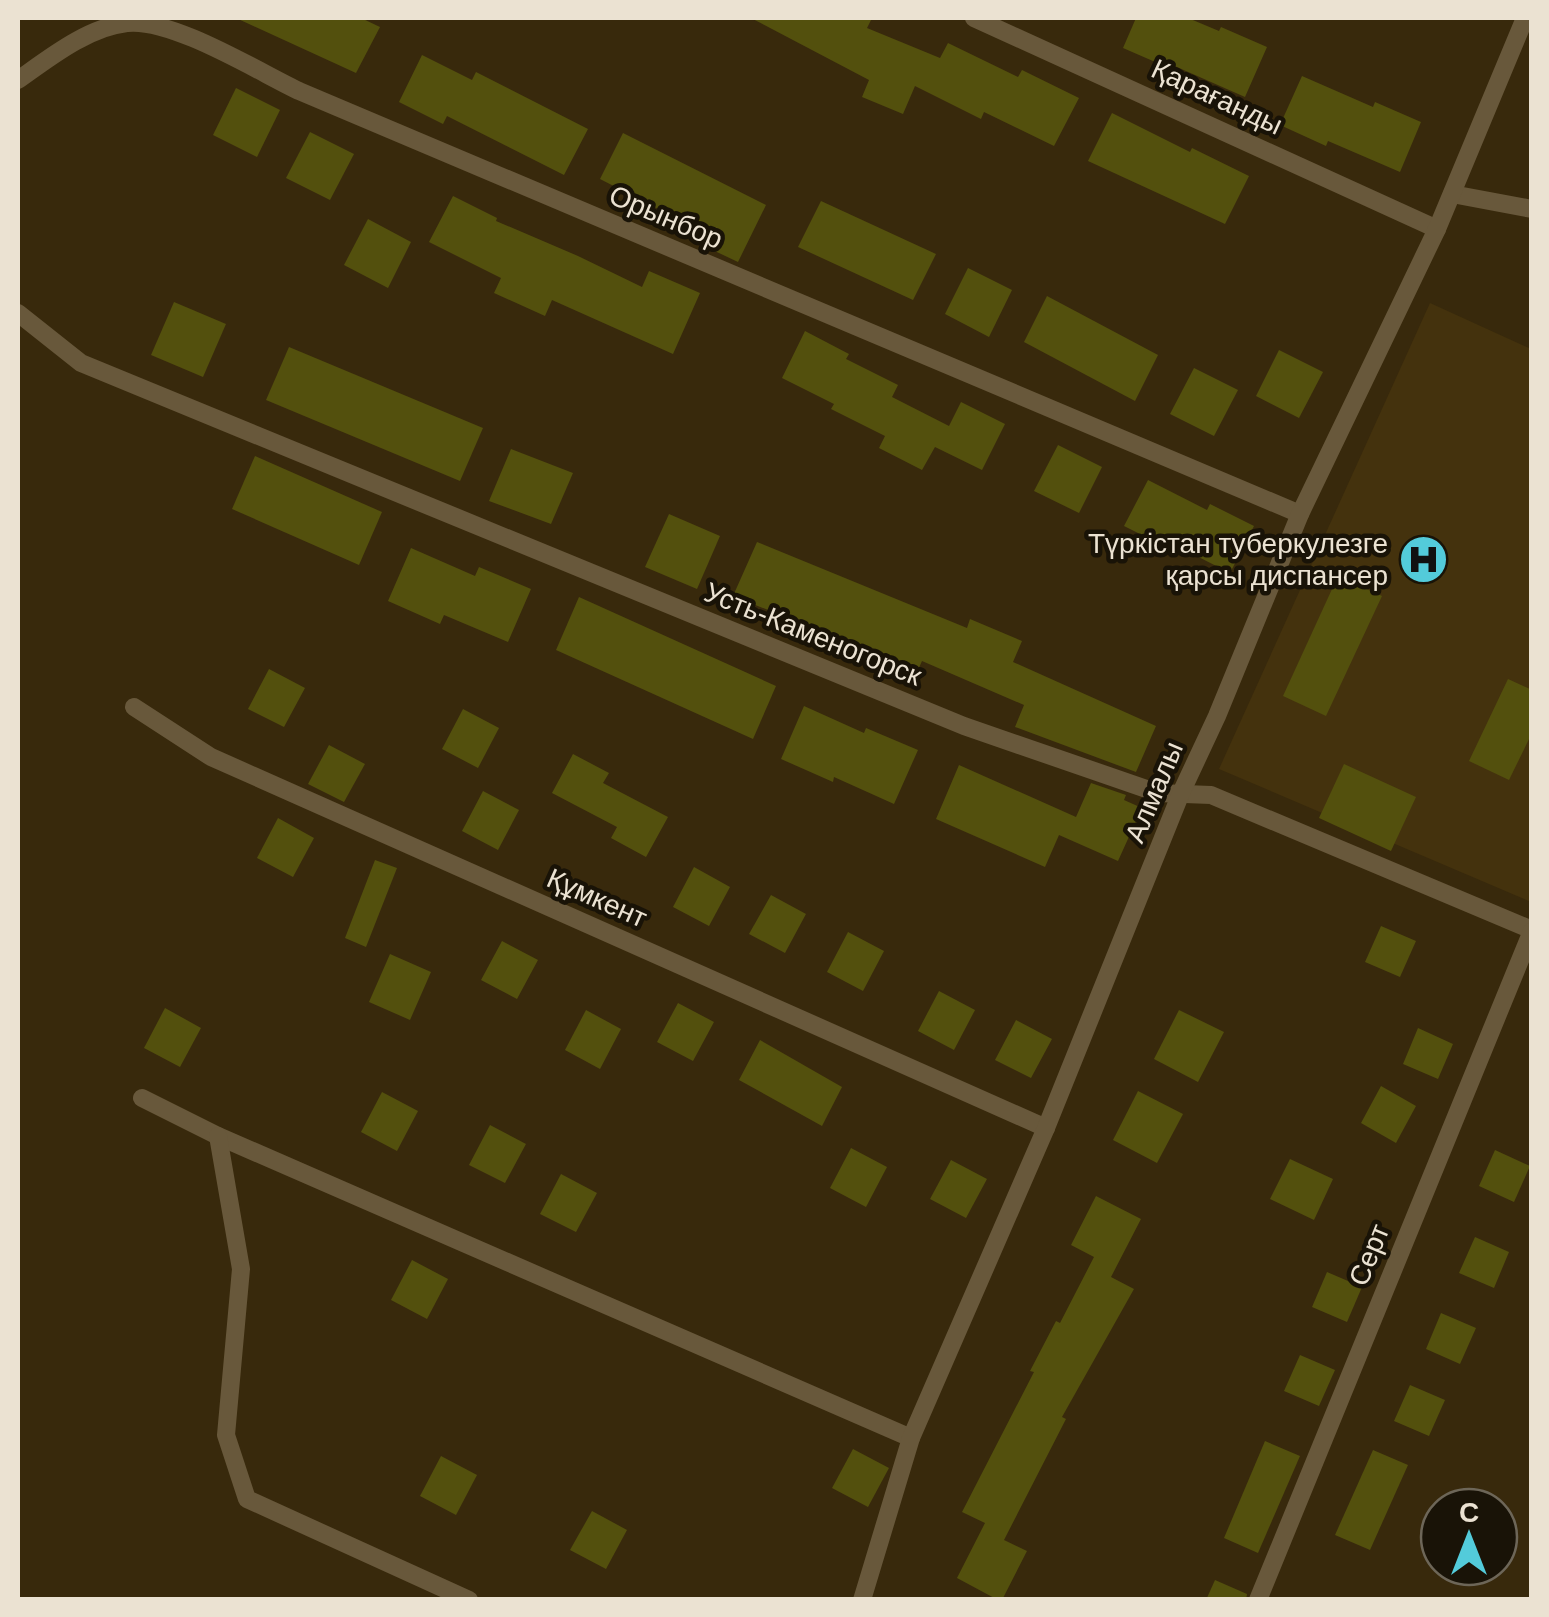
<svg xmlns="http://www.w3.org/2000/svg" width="1549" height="1617" viewBox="0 0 1549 1617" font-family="Arial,sans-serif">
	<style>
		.built { fill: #44320d }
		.building { fill: #53500d }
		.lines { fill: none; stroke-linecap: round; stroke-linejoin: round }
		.minor { stroke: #68583b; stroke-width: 18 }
		.labels { text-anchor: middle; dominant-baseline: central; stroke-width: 9; stroke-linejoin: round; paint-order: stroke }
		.street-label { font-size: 28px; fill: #ebe2d2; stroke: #191307 }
		.poi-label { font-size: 28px; fill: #ebe2d2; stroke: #191307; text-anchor: end }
	</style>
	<rect width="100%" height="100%" fill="#38290c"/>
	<polygon class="built" points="1430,303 1531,349 1531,902 1219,769"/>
	<g class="building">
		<polygon points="236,18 361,18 380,27 356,73"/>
		<polygon points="751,18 872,18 867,28 940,58 948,43 1018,77 1022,70 1079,98 1054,146 984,112 981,119 915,86 903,114 862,97 869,80"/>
		<polygon points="1136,18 1188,18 1219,31 1221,27 1267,47 1245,97 1170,64 1169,68 1123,48"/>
		<polygon points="422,55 472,80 476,72 588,129 564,175 447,116 443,124 399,102"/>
		<polygon points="1302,76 1373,107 1375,102 1421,122 1400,172 1328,141 1326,146 1280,125"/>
		<polygon points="236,88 280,110 257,157 213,135"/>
		<polygon points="1112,113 1190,152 1192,148 1249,176 1225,224 1088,161"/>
		<polygon points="310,132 354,154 330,200 286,178"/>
		<polygon points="623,133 766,205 738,262 666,228 672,216 600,179"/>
		<polygon points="453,196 497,218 496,221 578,256 642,287 649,271 700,293 673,354 552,300 545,316 494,293 501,278 429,242"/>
		<polygon points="821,201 936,254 913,300 798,247"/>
		<polygon points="368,219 411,242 388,288 344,265"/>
		<polygon points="968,268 1012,290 989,337 945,314"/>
		<polygon points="1047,296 1158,355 1135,401 1024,342"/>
		<polygon points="174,302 226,324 203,377 151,355"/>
		<polygon points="805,331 849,354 846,359 898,385 892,397 949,426 961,402 1005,424 982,470 935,447 922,470 879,448 885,436 831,409 834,404 782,378"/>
		<polygon points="289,347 483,428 460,481 266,400"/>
		<polygon points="1279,350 1323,372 1299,418 1256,396"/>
		<polygon points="1194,368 1238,390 1214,436 1170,414"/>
		<polygon points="1058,445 1102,467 1079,513 1034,491"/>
		<polygon points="511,449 573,473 551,524 489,501"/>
		<polygon points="255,456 382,512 359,565 232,509"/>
		<polygon points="1148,480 1207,510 1210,504 1254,526 1230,573 1171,543 1168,548 1124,526"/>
		<polygon points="669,514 720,536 697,589 645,567"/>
		<polygon points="757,542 967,628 970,619 1022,641 1013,662 1156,726 1136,772 1015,727 1024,705 922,661 918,670 733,596"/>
		<polygon points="411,548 475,576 479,567 531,589 508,642 444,615 440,624 388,601"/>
		<polygon points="1338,576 1382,596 1326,716 1283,696"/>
		<polygon points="579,597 776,686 753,739 556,650"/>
		<polygon points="269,669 305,688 284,727 248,709"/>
		<polygon points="1508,679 1532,690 1532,733 1509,780 1469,761"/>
		<polygon points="804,706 864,733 866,728 918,750 894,804 834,777 833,782 781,759"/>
		<polygon points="463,709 499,728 478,768 442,749"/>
		<polygon points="329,745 365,764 344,802 308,784"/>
		<polygon points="573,754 609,773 603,783 668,817 646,857 611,838 617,827 552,793"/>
		<polygon points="1344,764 1416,797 1391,851 1319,818"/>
		<polygon points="959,765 1076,817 1091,783 1126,795 1124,800 1142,808 1118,861 1059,835 1045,867 936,819"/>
		<polygon points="483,791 519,810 498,850 462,831"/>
		<polygon points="278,818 314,838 293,877 257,858"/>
		<polygon points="375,860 397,868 366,947 345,938"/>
		<polygon points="694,867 730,887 709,926 673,907"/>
		<polygon points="771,895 806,914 785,953 749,934"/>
		<polygon points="1381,926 1416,941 1400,977 1365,962"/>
		<polygon points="848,932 884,951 863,991 827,972"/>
		<polygon points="502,941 538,960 517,999 481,980"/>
		<polygon points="390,954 431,972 410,1020 369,1002"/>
		<polygon points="939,991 975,1010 954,1050 918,1031"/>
		<polygon points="678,1003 714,1022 693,1061 657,1042"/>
		<polygon points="165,1008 201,1028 180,1067 144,1048"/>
		<polygon points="586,1010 621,1029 600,1069 565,1050"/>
		<polygon points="1179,1010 1224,1032 1198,1082 1154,1059"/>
		<polygon points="1016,1020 1052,1039 1031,1078 995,1060"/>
		<polygon points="1418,1028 1453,1044 1438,1079 1403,1064"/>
		<polygon points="760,1040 842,1087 822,1126 739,1080"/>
		<polygon points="1381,1086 1416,1106 1396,1143 1361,1123"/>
		<polygon points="1138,1091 1183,1114 1157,1163 1113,1140"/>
		<polygon points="382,1092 418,1111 397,1151 361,1132"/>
		<polygon points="490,1125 526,1144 505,1183 469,1165"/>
		<polygon points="851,1148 887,1167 866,1207 830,1188"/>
		<polygon points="1495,1150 1530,1166 1514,1202 1479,1186"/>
		<polygon points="1290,1159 1333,1179 1314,1220 1270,1199"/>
		<polygon points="951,1160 987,1179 966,1218 930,1199"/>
		<polygon points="561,1174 597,1193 576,1232 540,1214"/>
		<polygon points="1096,1196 1141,1219 1111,1277 1134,1289 1062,1417 1066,1419 1004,1540 1027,1551 1002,1600 998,1600 957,1578 985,1523 962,1512 1034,1372 1030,1371 1056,1321 1060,1323 1094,1257 1071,1245"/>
		<polygon points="1475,1237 1509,1252 1494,1288 1459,1273"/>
		<polygon points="412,1260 448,1279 427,1319 391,1300"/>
		<polygon points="1327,1272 1362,1287 1347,1322 1312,1307"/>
		<polygon points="1441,1313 1476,1328 1460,1364 1426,1349"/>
		<polygon points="1300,1355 1335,1370 1319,1406 1284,1391"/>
		<polygon points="1410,1385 1445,1400 1429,1436 1394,1421"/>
		<polygon points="1265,1441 1300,1456 1258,1553 1224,1538"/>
		<polygon points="853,1449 889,1468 868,1507 832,1488"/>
		<polygon points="1373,1450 1408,1465 1370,1550 1335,1535"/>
		<polygon points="441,1456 477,1475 456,1515 420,1496"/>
		<polygon points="592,1511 627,1530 606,1569 570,1550"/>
		<polygon points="1215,1580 1247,1594 1246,1600 1206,1600"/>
	</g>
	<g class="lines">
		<g class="minor">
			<polyline points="974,18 1437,229"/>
			<path d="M 18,80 C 49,58 88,27 127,23 C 172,18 257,71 299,91 L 1300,514"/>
			<polyline points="1452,194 1532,209"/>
			<polyline points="18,313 81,363 964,726 1158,793 1211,795 1532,930"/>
			<polyline points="134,707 211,757 1046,1128"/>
			<polyline points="142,1098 218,1136 911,1438"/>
			<polyline points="218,1136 241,1269 226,1435 247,1499 469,1600"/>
			<polyline points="862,1600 911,1438 1046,1128 1181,793 1217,716 1300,514 1437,229 1525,18"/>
			<polyline points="1258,1600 1532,931"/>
		</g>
	</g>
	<defs>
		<symbol id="hospital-disc" viewBox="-11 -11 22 22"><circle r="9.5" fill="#53cbda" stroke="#191307"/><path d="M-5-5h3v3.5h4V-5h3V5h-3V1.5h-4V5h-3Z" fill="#111"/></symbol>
	</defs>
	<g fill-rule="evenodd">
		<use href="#hospital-disc" x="1396" y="532" width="55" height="55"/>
	</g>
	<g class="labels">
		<g class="street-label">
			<text transform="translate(1217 97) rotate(25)">Қарағанды</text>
			<text transform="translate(666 217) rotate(23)">Орынбор</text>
			<text transform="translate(813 634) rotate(22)">Усть-Каменогорск</text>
			<text transform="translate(1154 792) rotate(-67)">Алмалы</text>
			<text transform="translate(597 898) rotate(24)">Құмкент</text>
			<text transform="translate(1369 1255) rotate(-68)">Серт</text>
		</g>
		<g class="poi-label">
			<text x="1388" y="543">Түркістан туберкулезге<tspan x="1388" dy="32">қарсы диспансер</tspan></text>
		</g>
	</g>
	<rect width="1549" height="1617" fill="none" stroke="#ebe2d2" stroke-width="40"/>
	<g transform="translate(1469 1537)"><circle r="48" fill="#191307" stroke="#6d6658" stroke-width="2.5"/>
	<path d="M0-8L18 38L0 25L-18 38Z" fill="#53cbda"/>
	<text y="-15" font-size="28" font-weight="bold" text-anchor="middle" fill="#ebe2d2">С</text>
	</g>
</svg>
